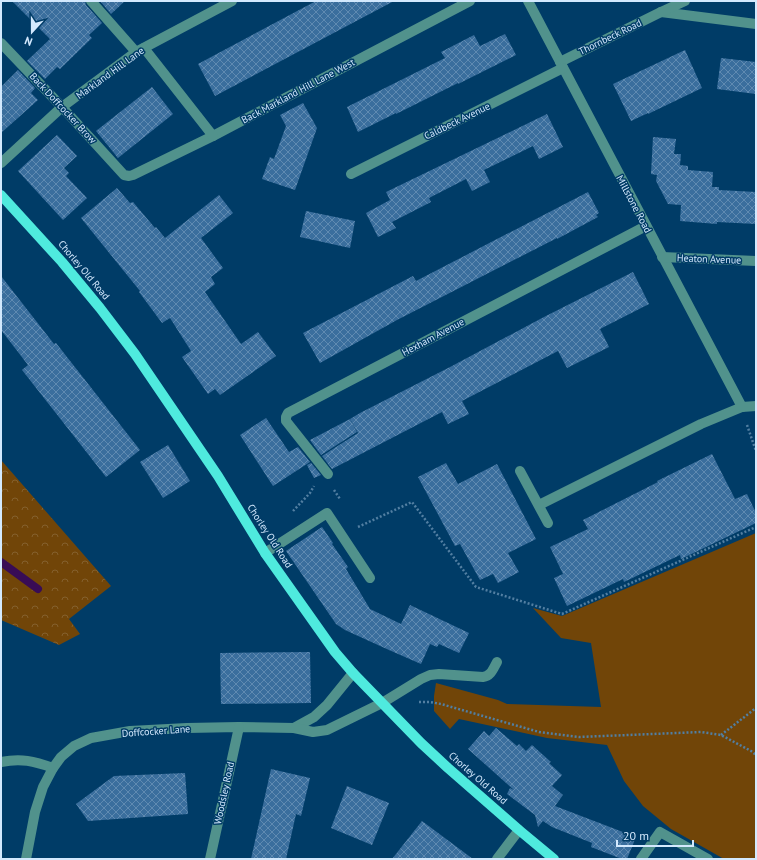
<svg xmlns="http://www.w3.org/2000/svg" width="757" height="860" viewBox="0 0 757 860" font-family="'PT Sans',sans-serif">
	<style>
		.green { fill: #714508 }
		.forest { fill: url(#forest-crowns) }
		.lines { fill: none; stroke-linecap: round; stroke-linejoin: round }
		.stream { stroke: #380c55; stroke-width: 8 }
		.building { fill: url(#building-cross-hatch) }
		.path { stroke: #527fa2; stroke-width: 2.5; stroke-dasharray: 2 2; stroke-linecap: butt }
		.minor { stroke: #51928c; stroke-width: 10 }
		.major { stroke: #4feade; stroke-width: 10 }
		.labels { text-anchor: middle; dominant-baseline: central; stroke-width: 3; stroke-linejoin: round; paint-order: stroke }
		.street-label { font-size: 10px; fill: #d3e9fe; stroke: #003c67 }
	</style>
	<defs>
		<pattern id="forest-crowns" width="20" height="18" patternUnits="userSpaceOnUse"><rect width="20" height="18" fill="#714508"/><path d="M2 6a3 3 0 1 1 6 0M12 15a3 3 0 1 1 6 0" fill="none" stroke="#84602d"/></pattern>
		<pattern id="building-cross-hatch" width="8" height="8" patternUnits="userSpaceOnUse"><rect width="8" height="8" fill="#3a6e9d"/><path d="M0 0l8 8M0 8l8-8" fill="none" stroke="#5f8ab1"/></pattern>
	</defs>
	<rect width="100%" height="100%" fill="#003c67"/>
	<polygon class="green" points="756,533 756,859 724,859 671,829 643,806 624,781 607,745 547,738 459,719 450,729 434,711 434,696 436,683 498,700 507,704 601,707 591,643 561,638 533,608 562,616"/>
	<polygon class="forest" points="1,460 111,586 69,619 80,634 59,645 1,620"/>
	<g class="lines">
		<polyline class="stream" points="1,562 38,589"/>
	</g>
	<g class="building">
		<polygon points="12,1 85,1 86,5 102,23 89,35 92,38 60,69 57,67 45,79 27,61 50,39"/>
		<polygon points="100,1 125,1 111,14"/>
		<polygon points="316,1 394,1 215,96 198,64"/>
		<polygon points="505,34 516,55 458,84 458,83 396,114 396,113 358,132 347,107 445,58 441,52 474,35 480,46"/>
		<polygon points="685,50 702,88 648,114 648,113 631,121 613,84"/>
		<polygon points="721,58 756,62 756,94 717,89"/>
		<polygon points="18,70 35,88 31,93 38,100 1,133 1,87"/>
		<polygon points="152,87 173,114 118,158 96,131"/>
		<polygon points="303,103 317,128 295,190 262,179 270,157 274,159 286,126 280,115"/>
		<polygon points="547,114 563,147 539,159 533,146 484,170 490,182 472,191 466,179 429,198 431,202 392,222 396,228 378,237 366,213 390,200 386,192"/>
		<polygon points="57,135 77,156 64,168 69,173 66,176 87,198 63,220 18,171"/>
		<polygon points="653,137 676,139 674,154 681,154 680,165 688,166 688,170 713,172 712,187 719,187 719,190 756,192 756,224 717,222 717,224 680,221 681,205 668,204 656,181 657,175 651,174"/>
		<polygon points="117,188 130,203 133,202 155,228 156,227 165,238 219,195 233,213 201,238 223,268 211,277 215,284 205,292 241,344 258,332 276,356 220,395 215,389 208,394 182,357 191,351 170,318 162,323 139,292 140,291 81,218"/>
		<polygon points="588,192 599,213 596,215 598,217 557,239 557,238 397,320 320,363 303,333 413,276 416,281"/>
		<polygon points="306,211 355,221 350,248 300,237"/>
		<polygon points="633,272 649,304 600,329 609,347 567,368 558,351 462,401 469,414 448,424 442,412 332,469 322,456 358,433 350,419 360,413 452,366 542,318"/>
		<polygon points="1,276 54,344 56,343 140,450 106,477 22,370 28,365 1,330"/>
		<polygon points="266,418 289,452 298,447 310,462 273,486 240,435"/>
		<polygon points="350,419 357,432 321,455 310,440"/>
		<polygon points="168,445 190,481 163,498 140,462"/>
		<polygon points="712,454 735,499 747,494 756,513 756,523 681,559 680,555 624,582 623,579 567,606 554,578 563,574 550,547 588,529 583,520 658,482 657,481"/>
		<polygon points="311,463 321,475 314,478 307,465"/>
		<polygon points="446,463 458,484 497,464 536,539 508,553 519,572 498,583 493,574 480,580 460,544 455,546 418,477"/>
		<polygon points="322,527 333,543 332,544 348,567 346,569 370,609 401,624 410,605 469,633 459,653 439,644 437,647 430,644 421,664 389,650 345,630 336,624 286,551"/>
		<polygon points="310,652 311,703 221,704 220,653"/>
		<polygon points="496,728 517,746 519,744 526,751 532,745 551,762 549,763 562,775 552,786 563,795 555,806 636,837 627,859 622,859 591,847 592,843 552,827 543,821 538,827 535,815 507,794 510,788 514,790 468,749 484,731 489,736"/>
		<polygon points="271,769 310,778 301,816 296,814 286,859 251,859"/>
		<polygon points="185,773 188,814 88,821 76,804 114,776"/>
		<polygon points="347,786 389,803 372,845 331,828"/>
		<polygon points="422,821 473,859 392,859"/>
	</g>
	<g class="lines">
		<g class="path">
			<polyline points="747,425 756,451"/>
			<polyline points="334,490 340,499"/>
			<polyline points="293,511 310,493 314,486"/>
			<polyline points="358,527 412,502 476,587 562,614 756,527"/>
			<polyline points="419,702 430,702 441,704 539,732 579,737 701,732 721,735 751,751 756,755"/>
			<polyline points="721,735 756,708"/>
		</g>
		<g class="minor">
			<polyline points="91,1 136,52"/>
			<polyline points="528,1 742,407"/>
			<polyline points="661,12 756,24"/>
			<polyline points="1,43 62,107 124,175 129,176 133,175 213,136 470,1"/>
			<polyline points="144,48 213,136"/>
			<polyline points="560,62 661,12 685,1"/>
			<polyline points="1,163 62,107 136,52 232,1"/>
			<polyline points="351,174 563,68"/>
			<polyline points="662,257 756,261"/>
			<polyline points="520,471 548,523"/>
			<polyline points="328,474 286,421 286,417 288,413 646,226"/>
			<polyline points="539,505 701,424 742,407 756,406"/>
			<polyline points="265,553 327,513 370,578"/>
			<polyline points="294,728 314,717 327,705 353,673"/>
			<path d="M 1,762 C 21,758 34,761 53,768"/>
			<path d="M 26,859 L 35,812 L 43,787 L 53,768 L 61,757 L 74,746 L 91,738 L 130,731 L 187,728 L 239,727 L 294,728 L 313,732 L 327,730 L 382,703 L 421,679 L 430,675 L 439,674 L 483,677 C 491,676 493,669 497,662"/>
			<polyline points="210,859 239,727"/>
			<polyline points="497,859 519,830"/>
			<polyline points="641,859 660,832 708,859"/>
		</g>
		<polyline class="major" points="1,195 62,262 100,308 135,354 218,476 265,553 335,652 353,673 421,743 448,768 519,830 554,859"/>
	</g>
	<g class="labels">
		<g class="street-label">
			<text transform="translate(610 37) rotate(-26)">Thornbeck Road</text>
			<text transform="translate(110 73) rotate(-36)">Markland Hill Lane</text>
			<text transform="translate(298 91) rotate(-28)">Back Markland Hill Lane West</text>
			<text transform="translate(63 108) rotate(47)">Back Doffcocker Brow</text>
			<text transform="translate(457 121) rotate(-26)">Caldbeck Avenue</text>
			<text transform="translate(634 204) rotate(62)">Millstone Road</text>
			<text transform="translate(709 259) rotate(2)">Heaton Avenue</text>
			<text transform="translate(84 270) rotate(50)">Chorley Old Road</text>
			<text transform="translate(433 337) rotate(-28)">Hexham Avenue</text>
			<text transform="translate(270 536) rotate(57)">Chorley Old Road</text>
			<text transform="translate(156 731) rotate(-4)">Doffcocker Lane</text>
			<text transform="translate(478 778) rotate(41)">Chorley Old Road</text>
			<text transform="translate(224 793) rotate(-78)">Woodsley Road</text>
		</g>
	</g>
	<rect width="757" height="860" fill="none" stroke="#d3e9fe" stroke-width="4"/>
	<g transform="translate(32 32) rotate(201)" stroke="#003c67" stroke-width="3" paint-order="stroke">
	<path d="M0-3L7 15L0 10L-7 15Z" fill="#d3e9fe"/>
	<text y="-6" font-size="11" font-weight="bold" text-anchor="middle" fill="#d3e9fe">N</text>
	</g>
	<path d="M617 840v6h76v-6" fill="none" stroke="#d3e9fe" stroke-width="2"/>
	<text x="623" y="840" font-size="12" fill="#d3e9fe" stroke="#003c67" stroke-width="3" paint-order="stroke">20 m</text>
</svg>
